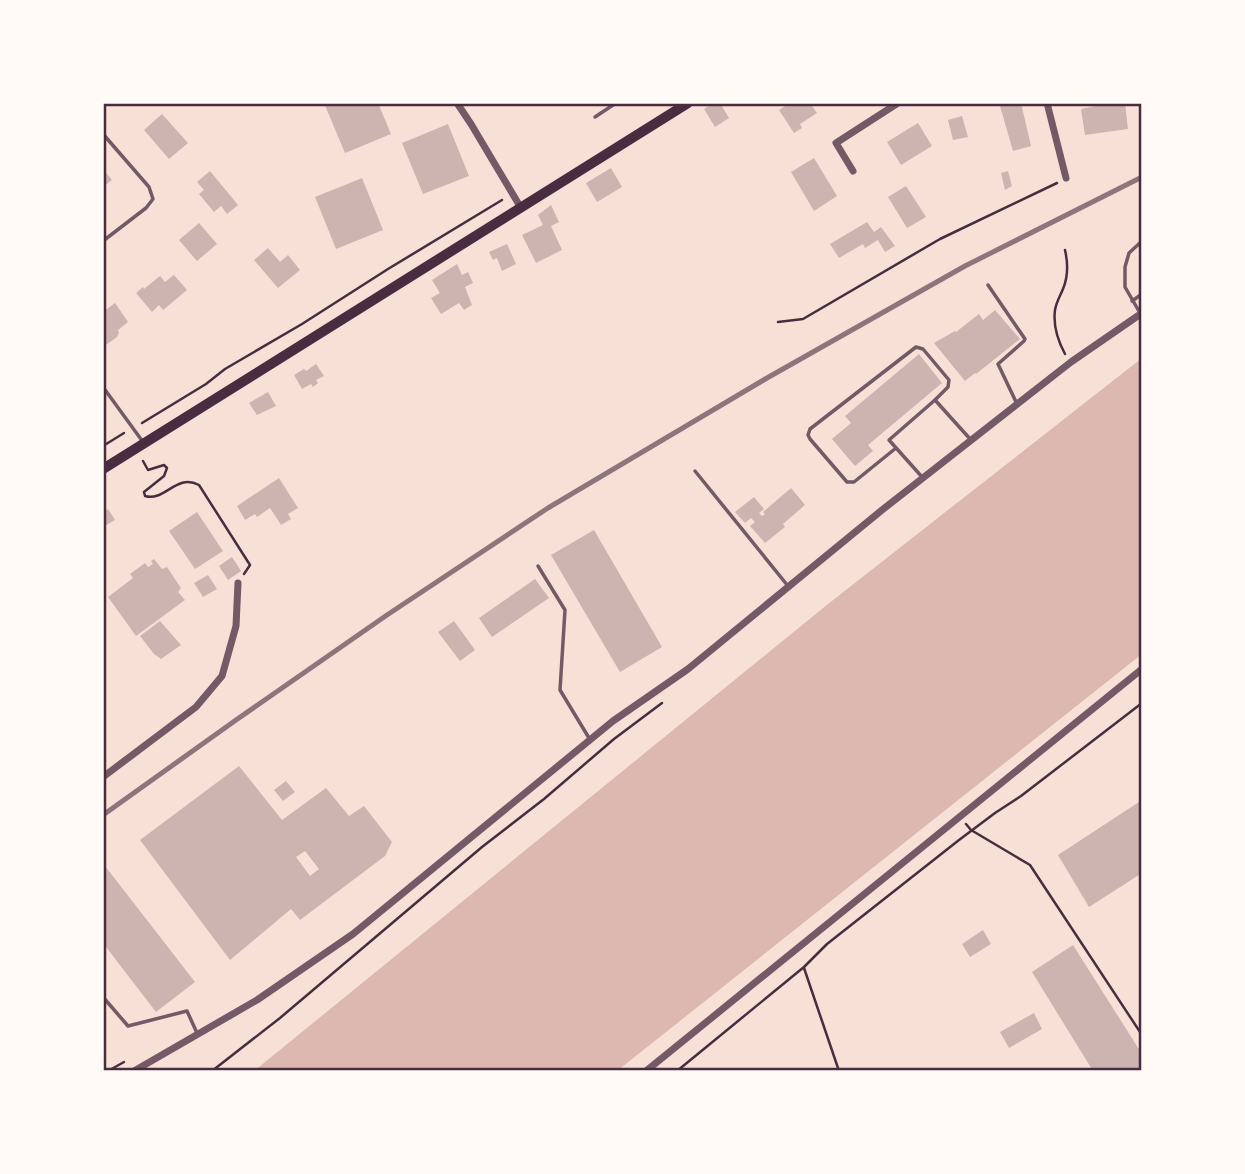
<svg xmlns="http://www.w3.org/2000/svg" width="1245" height="1174" viewBox="0 0 1245 1174" font-family="'Roboto Condensed',sans-serif">
	<style>
		.water { fill: #dcb8b0 }
		.building { fill: #ccb4b1; fill-rule: evenodd }
		.lines { fill: none; stroke-linecap: round; stroke-linejoin: round }
		.path { stroke: #4a2c40; stroke-width: 2.5 }
		.service { stroke: #755966; stroke-width: 3.5 }
		.minor { stroke: #755966; stroke-width: 7 }
		.primary { stroke: #4a2c40; stroke-width: 10 }
		.rail { stroke: #8f747c; stroke-width: 5 }
		.neatline { fill: none; stroke: #4a2c40; stroke-width: 2.5 }
	</style>
	<rect width="100%" height="100%" fill="#f7e1d7"/>
	<polygon class="water" points="1142,358 1142,654 617,1071 254,1071 828,604"/>
	<g class="building">
		<polygon points="324,103 378,103 391,134 345,153"/>
		<polygon points="713,103 720,103 729,118 715,127 704,109"/>
		<polygon points="790,103 810,103 817,113 800,124 802,128 794,133 779,110"/>
		<polygon points="1009,103 1021,103 1031,146 1013,151 1000,106"/>
		<polygon points="1111,103 1125,103 1128,129 1085,135 1081,109"/>
		<polygon points="162,114 188,143 169,159 144,130"/>
		<polygon points="962,116 968,137 953,140 948,120"/>
		<polygon points="918,123 932,146 901,165 887,142"/>
		<polygon points="448,124 469,176 423,194 402,143"/>
		<polygon points="814,158 837,196 814,211 791,172"/>
		<polygon points="611,168 622,187 597,202 586,183"/>
		<polygon points="103,169 112,180 103,187"/>
		<polygon points="210,171 238,205 227,214 221,206 214,212 199,194 204,190 197,182"/>
		<polygon points="1008,171 1012,186 1005,190 1001,173"/>
		<polygon points="362,178 383,230 336,249 315,197"/>
		<polygon points="906,186 926,217 907,228 888,197"/>
		<polygon points="551,205 559,222 551,226 562,250 536,263 522,235 543,225 538,215"/>
		<polygon points="867,222 874,232 881,227 895,246 885,252 878,240 865,248 863,244 839,258 830,244"/>
		<polygon points="199,223 217,244 197,261 179,240"/>
		<polygon points="507,244 516,264 502,271 497,258 493,260 489,252"/>
		<polygon points="268,248 280,262 288,255 300,270 278,288 254,260"/>
		<polygon points="457,264 462,275 468,272 473,283 465,287 472,305 464,310 459,303 441,314 431,298 440,293 432,280"/>
		<polygon points="174,275 187,290 163,310 159,305 152,312 136,293 143,287 144,289 160,276 165,282"/>
		<polygon points="115,303 128,322 118,330 119,333 117,337 103,347 103,312"/>
		<polygon points="995,310 1020,339 976,374 975,373 965,381 934,343 955,331 956,332 979,314 983,320"/>
		<polygon points="919,354 942,383 868,445 873,451 855,466 832,439 851,423 845,416"/>
		<polygon points="316,364 324,376 316,380 318,383 313,387 311,384 302,389 294,375 304,369 306,371"/>
		<polygon points="268,392 276,406 257,415 249,403"/>
		<polygon points="279,478 298,508 288,514 291,519 281,525 270,508 257,517 255,514 245,520 237,506"/>
		<polygon points="791,488 805,505 783,524 785,527 765,543 750,526 755,522 751,518 745,523 735,512 754,497 764,509 759,513 762,516 765,514 763,512"/>
		<polygon points="103,506 106,510 108,509 115,520 103,527"/>
		<polygon points="197,512 223,551 195,569 169,531"/>
		<polygon points="594,530 662,647 620,672 551,555"/>
		<polygon points="232,557 241,571 228,580 219,566"/>
		<polygon points="154,559 162,569 167,567 181,588 178,592 185,600 136,636 108,597 133,578 130,574 145,563 148,567 153,564 151,561"/>
		<polygon points="208,575 217,589 203,597 194,583"/>
		<polygon points="535,579 549,598 492,637 479,618"/>
		<polygon points="160,621 181,645 161,659 154,654 140,636"/>
		<polygon points="454,621 475,650 460,661 438,632"/>
		<path d="M 239,766 L 282,820 L 326,788 L 349,816 L 364,806 L 392,842 L 385,856 L 300,920 L 291,909 L 230,960 L 140,840 ZM 305,851 L 319,869 L 310,876 L 296,857 Z"/>
		<polygon points="286,781 295,792 283,801 274,790"/>
		<polygon points="1142,800 1142,873 1089,907 1058,855"/>
		<polygon points="105,866 195,982 156,1012 103,943 103,867"/>
		<polygon points="983,930 991,944 970,957 962,944"/>
		<polygon points="1073,945 1142,1054 1142,1071 1093,1071 1032,972"/>
		<polygon points="1034,1013 1042,1029 1009,1048 1000,1032"/>
	</g>
	<g class="lines">
		<g class="path">
			<polyline points="778,322 803,319 940,239 1057,183"/>
			<path d="M 1065,354 C 1058,341 1053,325 1055,310 C 1056,303 1060,296 1063,289 C 1068,277 1068,263 1065,250"/>
			<polyline points="142,423 206,384 225,369 302,324 388,269 502,200"/>
			<polyline points="103,446 124,433"/>
			<path d="M 143,461 L 148,470 L 164,465 L 167,468 L 164,476 L 144,492 L 145,496 C 165,502 176,473 199,485 L 250,565 L 244,574"/>
			<polyline points="966,824 971,830 1030,865 1142,1035"/>
			<polyline points="804,968 839,1071"/>
			<polyline points="108,1071 124,1062"/>
			<polyline points="212,1071 280,1018 482,847 544,799 614,739 662,703"/>
			<polyline points="677,1071 804,967 827,944 959,840 995,813 1021,796 1142,703"/>
		</g>
		<g class="service">
			<polyline points="595,117 616,103"/>
			<polyline points="103,134 149,187 153,199 146,208 103,241"/>
			<polyline points="988,285 1025,339 1024,341 998,364 1017,404"/>
			<polyline points="1132,301 1142,294"/>
			<polyline points="1140,313 1125,287 1125,267 1129,253 1142,241"/>
			<polyline points="103,387 143,442"/>
			<polyline points="896,448 854,482 847,482 810,439 808,435 810,429 916,347 923,349 949,380 948,387 935,400"/>
			<polyline points="695,471 788,586"/>
			<polyline points="923,478 889,440 935,400 971,440"/>
			<polyline points="538,566 565,610 560,690 589,738"/>
			<polyline points="103,997 128,1026 187,1011 197,1033"/>
		</g>
		<g class="minor">
			<polyline points="457,103 471,124 521,208"/>
			<polyline points="1047,103 1066,178"/>
			<polyline points="853,171 836,143 898,103"/>
			<polyline points="103,777 196,707 222,676 236,626 238,583"/>
			<polyline points="134,1071 257,1000 353,934 613,721 688,669 882,510 1071,362 1142,313"/>
			<polyline points="646,1071 1142,669"/>
		</g>
		<polyline class="primary" points="103,469 688,103"/>
		<polyline class="rail" points="103,815 236,720 387,615 548,508 767,378 965,266 1142,177"/>
	</g>
	<rect width="1245" height="1174" fill="none" stroke="#fffaf5" stroke-width="210"/>
	<rect x="105" y="105" width="1035" height="964" class="neatline"/>
</svg>
